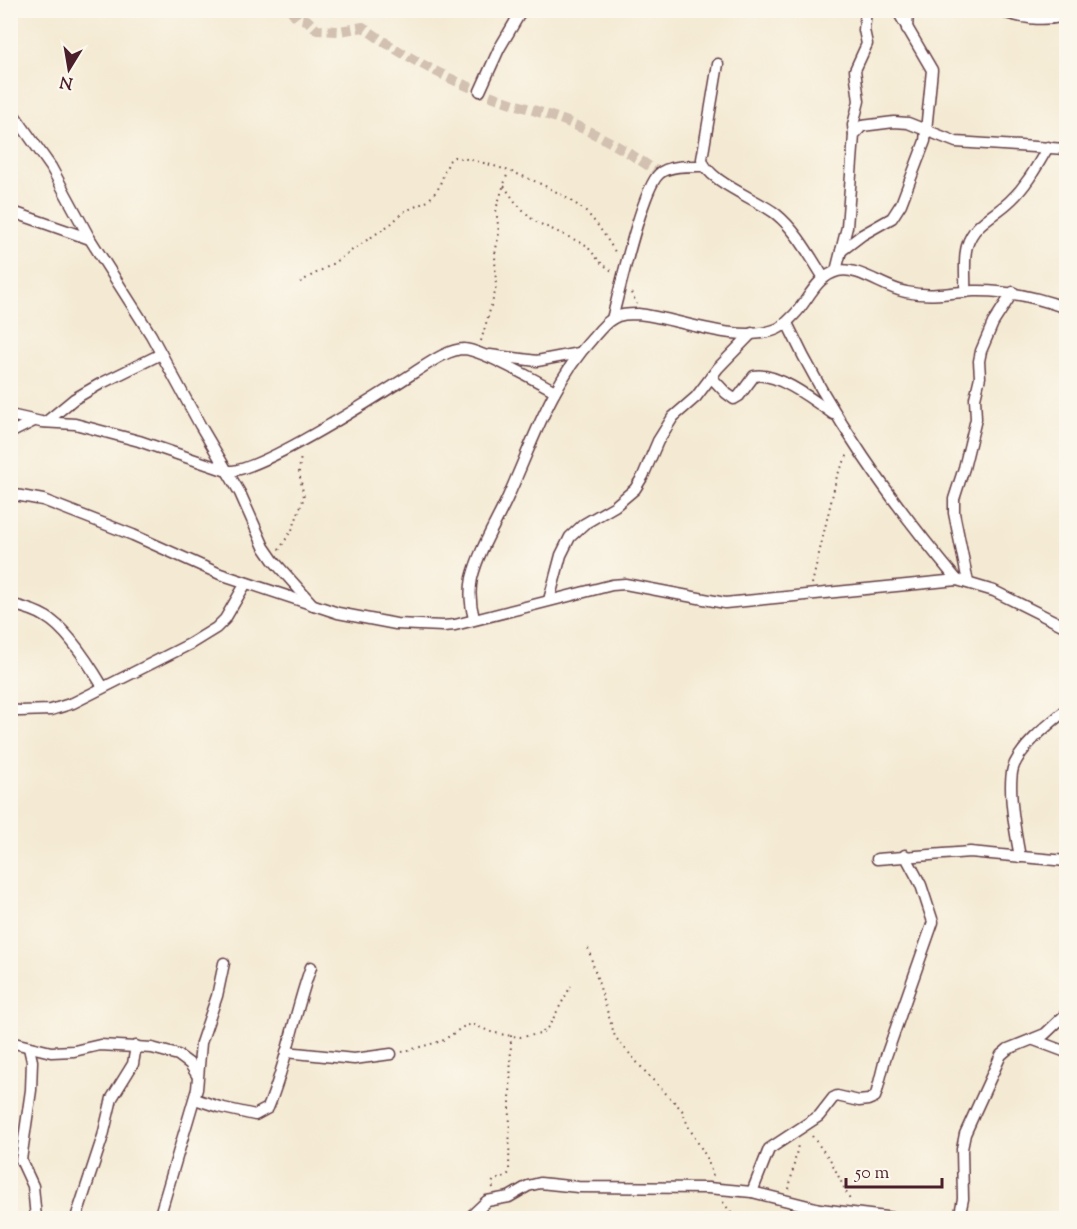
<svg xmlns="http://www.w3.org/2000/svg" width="1077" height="1229" viewBox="0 0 1077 1229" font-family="'Sorts Mill Goudy',serif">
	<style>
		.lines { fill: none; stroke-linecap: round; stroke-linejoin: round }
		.street-tunnel { stroke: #d2c1b1; stroke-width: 10; stroke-dasharray: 10 5; stroke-linecap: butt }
		.street-casing { stroke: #643d44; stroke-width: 13 }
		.path { stroke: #643d44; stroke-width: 2; stroke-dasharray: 1.5 4.5; stroke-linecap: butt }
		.street { stroke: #fff; stroke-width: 10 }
	</style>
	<rect width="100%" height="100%" fill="#fbf7ec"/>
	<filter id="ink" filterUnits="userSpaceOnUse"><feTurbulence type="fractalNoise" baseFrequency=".0167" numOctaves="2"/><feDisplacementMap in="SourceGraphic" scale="12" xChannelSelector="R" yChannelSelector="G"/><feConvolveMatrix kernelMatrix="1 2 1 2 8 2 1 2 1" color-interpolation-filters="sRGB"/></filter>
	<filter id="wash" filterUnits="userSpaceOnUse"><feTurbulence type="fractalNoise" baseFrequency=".008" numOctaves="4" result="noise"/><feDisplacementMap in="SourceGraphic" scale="24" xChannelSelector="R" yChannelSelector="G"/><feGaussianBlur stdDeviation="1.35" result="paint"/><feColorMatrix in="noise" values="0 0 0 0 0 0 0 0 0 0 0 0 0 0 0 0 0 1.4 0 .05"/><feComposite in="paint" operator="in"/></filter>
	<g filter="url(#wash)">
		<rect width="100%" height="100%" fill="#f4ead3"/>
	</g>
	<g filter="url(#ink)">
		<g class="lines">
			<path class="street-tunnel" d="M 291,10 L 297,18 L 307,20 L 317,30 L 340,31 L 363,27 C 404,57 449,80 497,98 C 524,108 553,115 579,127 C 608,139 634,156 659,173"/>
			<defs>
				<g id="street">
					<path d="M 996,10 C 1021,18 1041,22 1066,16"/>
					<polyline points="907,29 908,10"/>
					<path d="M 718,64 L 702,159 C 706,181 759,200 776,214 C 796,230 810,256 824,278"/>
					<polyline points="480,91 499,49 522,10"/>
					<polyline points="10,109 51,167 90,239 151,335 200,425 240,493 264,547 273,560 313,605"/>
					<polyline points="854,135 853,125 859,101 855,70 867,44 864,30 866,10"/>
					<polyline points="10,211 90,239"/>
					<polyline points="841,251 862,235 892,218 901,204 925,141 932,70 897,10"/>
					<polyline points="836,271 847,227 854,135 862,126 894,122 908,123 956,142 1066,149"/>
					<path d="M 965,292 C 966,277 963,260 967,246 C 974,222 995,216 1011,200 C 1027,185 1037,166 1048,147"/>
					<path d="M 612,319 C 619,293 642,189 659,174 C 668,165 691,166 704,166"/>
					<path d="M 787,323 C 831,417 890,500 957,580"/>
					<polyline points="490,355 537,361 579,353"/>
					<path d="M 711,377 L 726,393 L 734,399 L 739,396 L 754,376 C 776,371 815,401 833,414"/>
					<path d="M 10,415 L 41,422 L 75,424 L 139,441 L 227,471 C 257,474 384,392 415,372 C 428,364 448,349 464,349 C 482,350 537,381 555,391"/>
					<polyline points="46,422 74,399 100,384 161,354"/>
					<polyline points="10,433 34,421"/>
					<polyline points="10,494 43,500 133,535 220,574 338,613 396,624 443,626 455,625 612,585 625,584 725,603 957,580 994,591 1066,627"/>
					<polyline points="968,582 954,513 954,499 964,468 976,419 975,398 980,377 979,361 981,351 993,323 1013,292"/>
					<polyline points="549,600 561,555 570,537 584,524 615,506 635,489 643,476 658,441 673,417 696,397 718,368 752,333"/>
					<path d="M 10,604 C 23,607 35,610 46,617 C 66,628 91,667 103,687"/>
					<path d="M 474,618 C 470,604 469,593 472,578 C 479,550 495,525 507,499 C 532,444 551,383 592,339 C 598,332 604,324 612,319 C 620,314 629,314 638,314 C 678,318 738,345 777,329 C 784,326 789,320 794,315 C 809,300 815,277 838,271 C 858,266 884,288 906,292 C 929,297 950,293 973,291 C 1007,290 1036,297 1066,308"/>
					<polyline points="10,710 20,711 51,710 73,703 190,644 216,628 225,619 246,583"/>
					<path d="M 1020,857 C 1016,836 1007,789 1013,768 C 1020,747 1049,724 1066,710"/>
					<polyline points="877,859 970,852 1066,861"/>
					<polyline points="1034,1040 1066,1052"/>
					<polyline points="10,1042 51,1052 74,1051 100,1045 152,1048 178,1055 190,1064 197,1075"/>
					<polyline points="29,1048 32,1061 31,1090 21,1160 33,1186 36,1218"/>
					<polyline points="286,1052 354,1059 391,1054"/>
					<path d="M 195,1099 L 219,1107 L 255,1115 L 268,1108 C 287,1063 294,1013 311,967"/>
					<polyline points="752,1192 769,1149 819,1116 833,1098 837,1096 859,1101 868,1100 875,1097 877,1091 885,1059 933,922 921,885 905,855"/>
					<polyline points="76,1218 103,1136 112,1098 133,1064 136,1046"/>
					<polyline points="159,1218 197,1089 201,1043 217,996 224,963"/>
					<polyline points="469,1218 487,1201 509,1197 528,1186 540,1183 578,1187 708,1188 752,1192 820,1209 894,1218"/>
					<polyline points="959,1218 963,1199 962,1149 965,1134 1001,1055 1008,1049 1045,1034 1066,1014"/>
				</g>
			</defs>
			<use href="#street" class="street-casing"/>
			<g class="path">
				<polyline points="504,186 516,203 534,221 586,245 600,262 612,271"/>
				<path d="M 300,282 L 329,266 L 392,223 L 403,212 L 428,201 L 438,189 L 449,161 L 454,157 C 493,162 548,183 580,207 C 595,218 607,239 617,255"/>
				<polyline points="631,293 637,304"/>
				<polyline points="481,341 496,289 495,254 499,233 496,209 508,172"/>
				<polyline points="279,550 293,528 304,497 299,472 301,455"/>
				<polyline points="812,584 837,476 848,454"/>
				<polyline points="588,948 615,1037 649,1076 682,1110 688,1126 707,1158 713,1177"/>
				<polyline points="402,1052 442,1041 463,1027 472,1024 491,1032 505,1035 520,1037 541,1034 549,1026 571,986"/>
				<polyline points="812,1136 831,1161 850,1200"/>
				<polyline points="493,1188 492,1183 494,1180 506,1177 509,1173 511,1035"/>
				<polyline points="789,1189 798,1145"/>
				<polyline points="723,1202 735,1218"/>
			</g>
			<use href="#street" class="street"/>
		</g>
	</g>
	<rect width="1077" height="1229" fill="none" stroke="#fbf7ec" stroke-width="36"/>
	<g transform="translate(69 69) rotate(191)" stroke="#fbf7ec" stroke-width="4.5" paint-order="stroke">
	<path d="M0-4.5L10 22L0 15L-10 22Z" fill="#4a1f2b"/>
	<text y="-9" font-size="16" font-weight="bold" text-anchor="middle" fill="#4a1f2b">N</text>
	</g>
	<path d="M846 1178v9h96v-9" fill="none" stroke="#4a1f2b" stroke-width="3"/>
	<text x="855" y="1178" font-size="18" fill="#4a1f2b" stroke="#fbf7ec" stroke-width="4.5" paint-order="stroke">50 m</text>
</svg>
